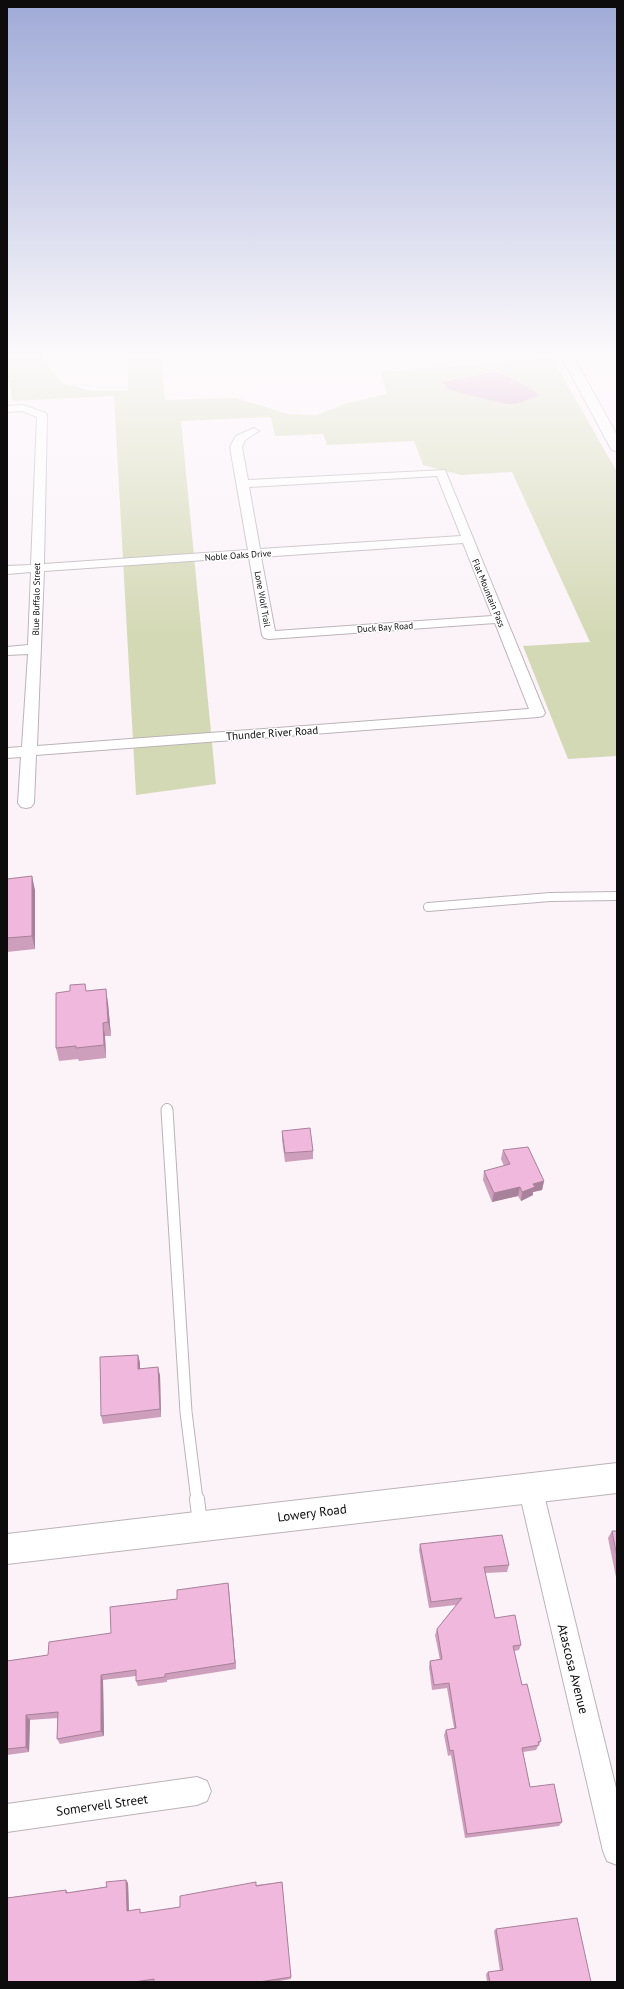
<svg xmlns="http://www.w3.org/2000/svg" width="624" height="1989" viewBox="0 0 624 1989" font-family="'PT Sans',sans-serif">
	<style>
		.green { fill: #d4d9b5 }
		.water { fill: #d19bbe }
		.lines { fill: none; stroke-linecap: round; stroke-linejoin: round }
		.service-far2-casing { stroke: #bbb3b7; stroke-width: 10 }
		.service-far1-casing { stroke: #bbb3b7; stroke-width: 13 }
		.service-casing { stroke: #bbb3b7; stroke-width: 16 }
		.minor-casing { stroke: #bbb3b7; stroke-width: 2 }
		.tertiary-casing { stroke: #bbb3b7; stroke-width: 2 }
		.service-far2 { stroke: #fff; stroke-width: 8 }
		.service-far1 { stroke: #fff; stroke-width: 11 }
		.service { stroke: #fff; stroke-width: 14 }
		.minor { fill: #fff; fill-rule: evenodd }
		.tertiary { fill: #fff; fill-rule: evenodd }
		.wall { fill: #ce9ebd }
		.shaded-wall { fill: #a8819a }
		.building { fill: #f0b8dc; stroke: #a8819a }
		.labels { text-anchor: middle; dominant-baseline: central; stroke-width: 3; stroke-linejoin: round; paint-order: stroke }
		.far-street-label { font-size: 9px; fill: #0d0b0c; stroke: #fff }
		.street-label { font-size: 11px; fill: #0d0b0c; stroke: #fff }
		.near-street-label { font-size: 13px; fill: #0d0b0c; stroke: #fff }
	</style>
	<rect width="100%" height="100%" fill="#fbf3f8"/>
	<polygon class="green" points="7,356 41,356 62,383 91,391 128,391 129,356 161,356 165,400 236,398 288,414 317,415 348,403 387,394 380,372 552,358 617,472 617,756 568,759 523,646 590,642 512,472 461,475 423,465 414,441 327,445 323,434 275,436 271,417 181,421 216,784 136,795 114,396 12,401 10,382 7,382"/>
	<path class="water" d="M 488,373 C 505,371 522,385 537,393 L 538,396 L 516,404 L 506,404 L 461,393 L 447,388 L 442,382 L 472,377 Z"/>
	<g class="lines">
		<defs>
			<g id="service-far2">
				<polyline points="428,907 550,897 617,896"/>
				<polyline points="167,1108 167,1111"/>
			</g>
			<polyline id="service-far1" points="167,1110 186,1412 197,1500"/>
			<polyline id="service" points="197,1499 200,1523"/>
			<g id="minor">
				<path d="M 23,405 L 46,413 L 47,415 L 44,564 L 248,550 L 230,447 L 236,436 L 254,428 L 259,431 L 245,440 L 242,447 L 248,480 L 445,470 L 545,713 L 543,716 L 538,717 L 36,755 L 34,803 L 31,807 L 26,808 L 21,807 L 18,803 L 21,757 L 7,758 L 7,748 L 22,747 L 28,654 L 7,655 L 7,647 L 28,645 L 31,572 L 7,574 L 7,566 L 31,565 L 37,417 L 22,411 L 7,412 L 7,406 ZM 437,476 L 461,536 L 260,549 L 249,487 ZM 463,543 L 492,616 L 275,631 L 261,557 ZM 249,557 L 262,635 L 264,638 L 269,639 L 495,623 L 529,709 L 37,746 L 44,571 Z"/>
				<polygon points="530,1475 539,1478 542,1487 617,1792 617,1865 607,1861 603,1851 518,1487 521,1478"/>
				<polygon points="197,1777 207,1781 211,1791 207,1801 197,1805 7,1832 7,1804"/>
			</g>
			<g id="tertiary">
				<polygon points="561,356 573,356 617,435 617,451 612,450 610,447"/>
				<polygon points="617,1463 617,1493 7,1564 7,1534"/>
			</g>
		</defs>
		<use href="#service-far2" class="service-far2-casing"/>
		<use href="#service-far1" class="service-far1-casing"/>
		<use href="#service" class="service-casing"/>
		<use href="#minor" class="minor-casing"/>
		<use href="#tertiary" class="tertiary-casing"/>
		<use href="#service-far2" class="service-far2"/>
		<use href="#service-far1" class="service-far1"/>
		<use href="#service" class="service"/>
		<use href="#minor" class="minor"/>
		<use href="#tertiary" class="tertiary"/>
	</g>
	<g class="wall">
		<polygon points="7,879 35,890 35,949 7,952"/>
		<polygon points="86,991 108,1003 111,1036 105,1036 106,1058 79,1061 78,1059 59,1061 56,1048"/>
		<polygon points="282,1131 313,1151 313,1159 285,1162 282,1140"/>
		<polygon points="503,1150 544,1181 542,1190 533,1192 533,1195 521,1201 518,1196 492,1202 483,1180 484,1171 504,1166 501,1159"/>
		<polygon points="138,1355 140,1363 140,1369 160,1375 161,1417 103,1424 101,1416"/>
		<polygon points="612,1531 617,1531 617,1577 616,1577 608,1538"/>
		<polygon points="420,1544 509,1565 507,1572 485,1573 495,1618 521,1645 519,1650 514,1651 522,1685 541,1741 536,1750 523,1752 530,1787 562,1822 559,1826 465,1838 451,1755 448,1756 444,1735 446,1730 454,1728 447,1688 432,1690 429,1667 430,1661 440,1660 435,1635 437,1629 456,1605 429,1608 419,1550"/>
		<polygon points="228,1583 236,1669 167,1680 167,1682 138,1686 136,1681 136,1676 103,1680 104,1736 60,1744 57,1739 58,1718 30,1720 29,1752 7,1755 7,1661 48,1655 111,1633 177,1599"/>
		<polygon points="256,1882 256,1885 282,1882 291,1979 274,1982 7,1982 66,1890 68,1893 128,1883 129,1911 142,1913 180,1907"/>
		<polygon points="496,1929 591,1982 487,1982 486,1974 488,1972 500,1971 494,1931"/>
	</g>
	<g class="shaded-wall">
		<polygon points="32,876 35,890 35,949 32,936"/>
		<polygon points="106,989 108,1003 111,1036 108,1022"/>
		<polygon points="103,1023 105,1036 106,1058 104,1045"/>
		<polygon points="544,1181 542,1190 533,1192 533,1195 521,1201 522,1192 533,1184"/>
		<polygon points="520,1187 518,1196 492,1202 494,1193"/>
		<polygon points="138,1355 140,1363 140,1377 138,1369"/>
		<polygon points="158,1367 160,1375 161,1417 160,1409"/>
		<polygon points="228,1583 229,1589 236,1669 235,1663"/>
		<polygon points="101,1675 103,1680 104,1736 101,1731"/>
		<polygon points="26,1715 30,1720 29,1752 26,1747"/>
		<polygon points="126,1880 128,1883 129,1914 127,1911"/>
	</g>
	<g class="building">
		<polygon points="32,876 32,936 7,938 7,879"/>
		<polygon points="85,984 86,991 106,989 108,1022 103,1023 104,1045 76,1048 76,1046 56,1048 56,993 70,991 70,985"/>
		<polygon points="310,1128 313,1151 285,1153 282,1131"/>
		<polygon points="528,1147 544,1181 533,1184 535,1187 522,1192 520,1187 494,1193 484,1171 510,1164 503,1150"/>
		<polygon points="138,1355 138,1369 158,1367 160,1409 101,1416 100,1357"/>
		<polygon points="612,1531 617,1531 617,1557"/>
		<polygon points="502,1535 509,1565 484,1567 495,1618 515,1615 521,1645 513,1646 522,1685 527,1684 541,1741 538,1742 539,1745 522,1748 530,1787 554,1784 562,1822 467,1834 453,1750 450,1751 446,1730 456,1728 449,1683 434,1685 430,1661 442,1659 437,1629 462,1598 431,1602 420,1544"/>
		<polygon points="228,1583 235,1663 165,1674 165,1677 136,1681 136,1670 101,1675 101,1731 57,1739 58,1712 26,1715 26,1747 7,1749 7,1661 48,1655 49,1642 111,1633 110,1607 177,1599 177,1590"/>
		<polygon points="126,1880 127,1911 140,1909 140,1913 180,1907 180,1896 256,1882 256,1886 282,1882 291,1977 259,1982 154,1982 154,1979 134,1982 7,1982 7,1898 66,1890 66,1893 107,1887 106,1882"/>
		<polygon points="577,1918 591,1982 490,1982 488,1972 503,1970 496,1929"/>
	</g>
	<linearGradient id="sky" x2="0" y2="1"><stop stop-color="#9faad7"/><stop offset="0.56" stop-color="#fdfafc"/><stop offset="1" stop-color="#fdfafc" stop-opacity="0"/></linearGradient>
	<rect width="624" height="634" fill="url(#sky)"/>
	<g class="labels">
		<g class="far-street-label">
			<text transform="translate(238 555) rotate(-4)">Noble Oaks Drive</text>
			<text transform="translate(489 593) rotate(68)">Flat Mountain Pass</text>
			<text transform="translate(36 599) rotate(-89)">Blue Buffalo Street</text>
			<text transform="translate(263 599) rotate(80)">Lone Wolf Trail</text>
			<text transform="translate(385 627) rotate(-4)">Duck Bay Road</text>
		</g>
		<g class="street-label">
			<text transform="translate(272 733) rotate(-4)">Thunder River Road</text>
		</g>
		<g class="near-street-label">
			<text transform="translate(312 1513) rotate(-7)">Lowery Road</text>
			<text transform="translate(573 1669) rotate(76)">Atascosa Avenue</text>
			<text transform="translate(102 1805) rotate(-8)">Somervell Street</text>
		</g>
	</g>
	<rect width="624" height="1989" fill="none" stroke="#0d0b0c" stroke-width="16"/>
</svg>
